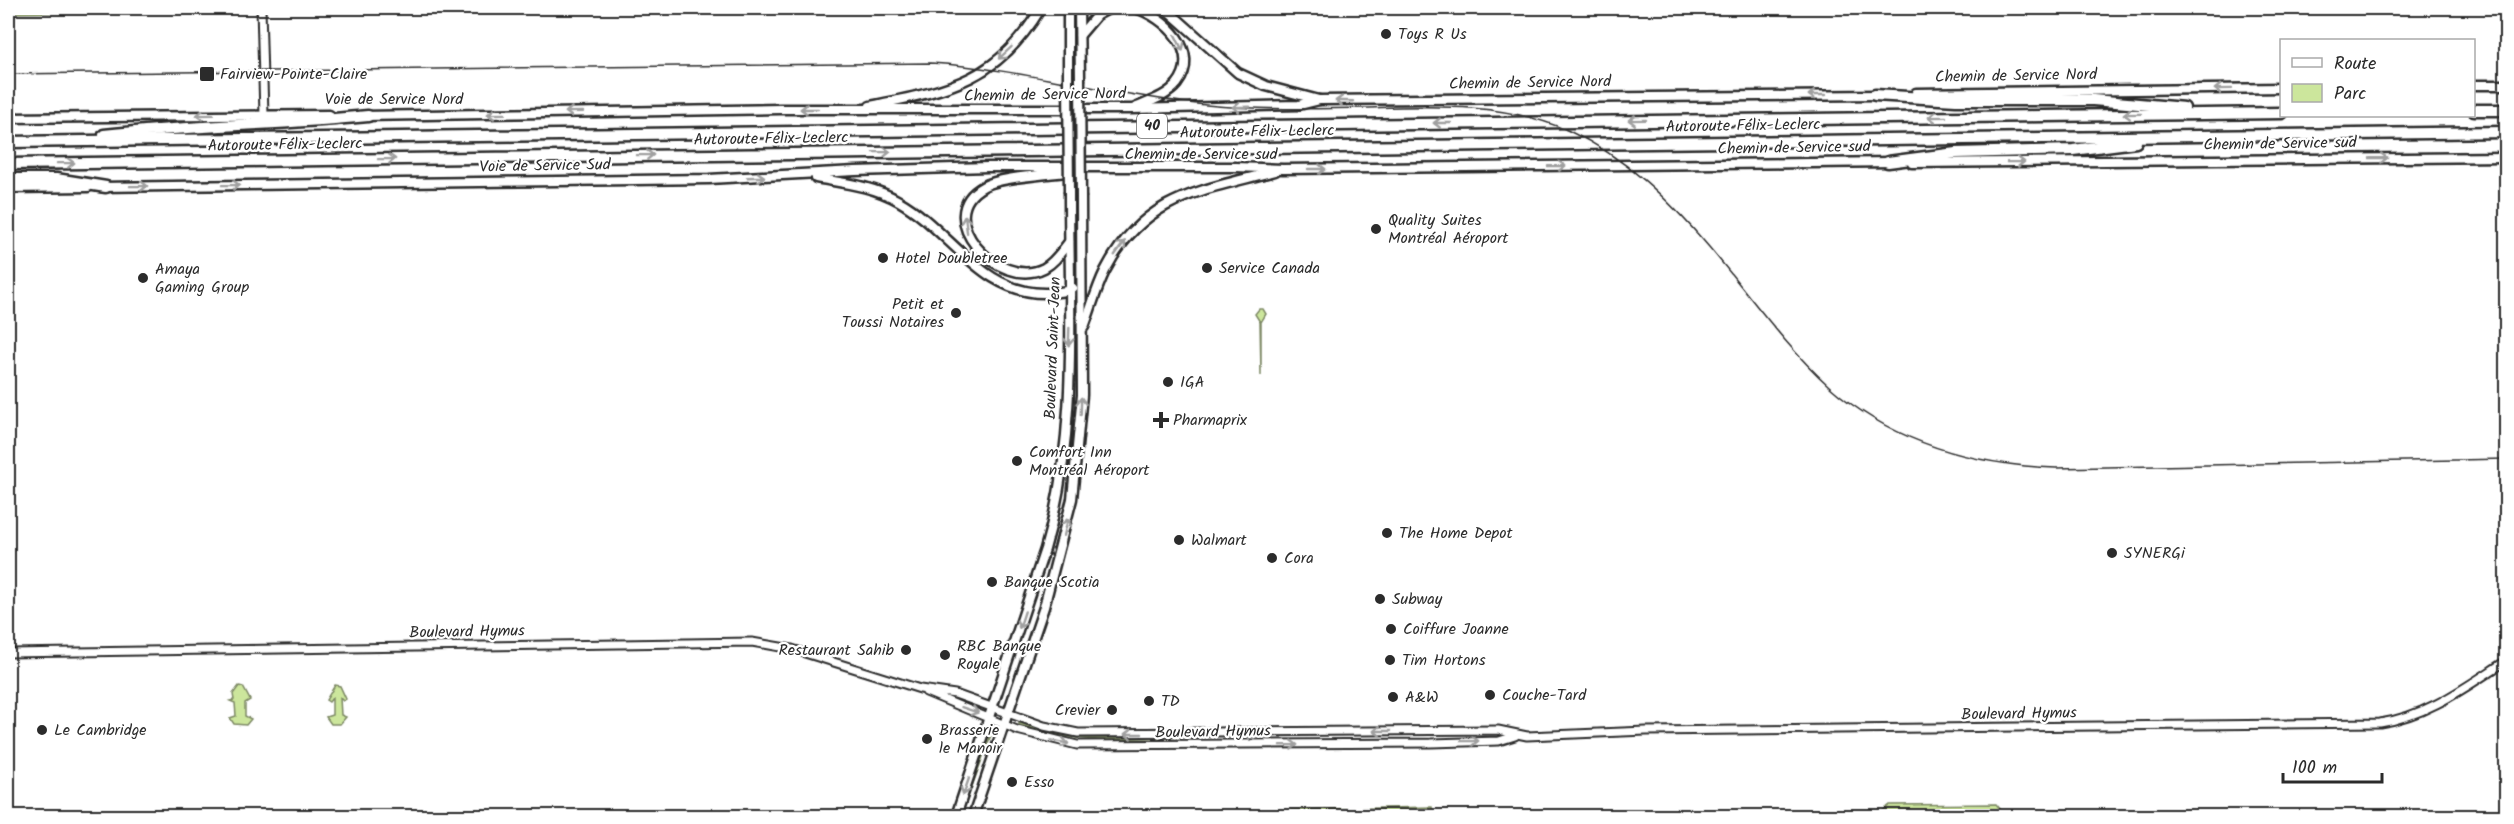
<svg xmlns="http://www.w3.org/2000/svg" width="2514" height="824" viewBox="0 0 2514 824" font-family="Kalam,sans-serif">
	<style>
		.green { fill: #cce69c; stroke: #7c8864; stroke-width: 1.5 }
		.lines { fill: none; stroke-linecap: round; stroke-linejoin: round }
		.minor-casing { stroke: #2b2b2b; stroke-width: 11 }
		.major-casing { stroke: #2b2b2b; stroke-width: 13 }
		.highway-casing { stroke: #2b2b2b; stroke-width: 15 }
		.minor { stroke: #fff; stroke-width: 7 }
		.major { stroke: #fff; stroke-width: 8 }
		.highway { stroke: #fff; stroke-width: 10 }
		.tram { stroke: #2b2b2b; stroke-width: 1.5 }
		.major-bridge-casing { stroke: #2b2b2b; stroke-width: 13; stroke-linecap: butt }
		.major-bridge { stroke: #fff; stroke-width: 8 }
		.oneway { stroke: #a0a0a0 }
		.poi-dot { fill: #2b2b2b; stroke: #fff; stroke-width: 2 }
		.labels { text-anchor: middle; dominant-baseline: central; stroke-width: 4.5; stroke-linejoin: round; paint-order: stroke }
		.shield { fill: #fff; stroke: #6b6b6b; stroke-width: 1.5 }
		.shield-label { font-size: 15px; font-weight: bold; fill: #2b2b2b }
		.poi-label { font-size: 16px; fill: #2b2b2b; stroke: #fff; text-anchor: start }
		.street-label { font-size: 16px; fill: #2b2b2b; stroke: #fff }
	</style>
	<rect width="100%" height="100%" fill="#fff"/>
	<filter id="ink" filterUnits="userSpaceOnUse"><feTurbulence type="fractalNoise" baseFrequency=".0167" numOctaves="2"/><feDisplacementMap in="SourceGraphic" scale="12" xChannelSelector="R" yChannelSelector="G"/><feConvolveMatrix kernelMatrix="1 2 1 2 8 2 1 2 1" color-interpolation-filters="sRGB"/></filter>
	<g filter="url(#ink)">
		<g class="green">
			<polygon points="8,8 249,8 249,11 8,13"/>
			<polygon points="1259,309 1263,309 1266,314 1261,322 1261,376 1260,322 1255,314"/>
			<polygon points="335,685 340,686 346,699 343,701 340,698 341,715 346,717 340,724 331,724 326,717 332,715 332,698 329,702 326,700"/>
			<polygon points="239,686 243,687 250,700 245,703 245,716 251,719 246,725 234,724 230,718 236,716 235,703 230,701 234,700 233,694"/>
			<path d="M 1019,723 L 1053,733 L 1084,738 L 1202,740 C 1136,741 1082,746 1019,725 Z"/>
			<polygon points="989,734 991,735 961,816"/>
			<polygon points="1996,804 2006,816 1876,816 1890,805"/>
			<polygon points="1432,807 1433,816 1291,816 1291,810"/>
		</g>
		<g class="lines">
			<defs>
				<g id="minor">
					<polyline points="261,8 264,115"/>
					<path d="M 8,653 L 752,642 L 792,649 L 920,689 L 955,694 L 1044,726 L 1078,733 L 1498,730 L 1527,736 L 1646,731 L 2380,723 C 2428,716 2467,686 2506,661"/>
					<polyline points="926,692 1017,730 1077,745 1431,743 1499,741 1515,736"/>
				</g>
				<g id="major">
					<polyline points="1068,8 1068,79"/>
					<polyline points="1079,8 1080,79"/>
					<path d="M 1135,8 C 1165,17 1202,52 1177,84 C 1167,96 1151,101 1137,107"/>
					<polyline points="1165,8 1238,73 1266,86 1319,100"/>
					<polyline points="1080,35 1097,15 1110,8"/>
					<polyline points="2474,85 2506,85"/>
					<polyline points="1916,93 2282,88"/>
					<path d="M 870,106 C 948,90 997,82 1041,8"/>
					<polyline points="363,116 780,109 1131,109 1299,105 1319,100 1879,95"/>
					<polyline points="8,118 329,115"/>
					<polyline points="1912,163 2506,157"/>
					<path d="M 1065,172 C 1044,175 1000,177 984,186 C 929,216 999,291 1044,268 C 1055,262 1061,252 1069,242"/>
					<path d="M 816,178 C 844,183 874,186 899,201 C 950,230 982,295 1047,293 C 1055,292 1066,293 1073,288"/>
					<polyline points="101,187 709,179 855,171 988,167 1236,167 1283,169 1893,162"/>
					<polyline points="8,188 88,187"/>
					<path d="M 1084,327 C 1091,309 1096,289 1105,271 C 1144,195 1202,191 1275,171"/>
					<path d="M 956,816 L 1045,549 C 1079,434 1069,310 1069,193"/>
					<polyline points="973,816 1044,607 1072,499 1082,395 1081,198"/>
				</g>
				<g id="highway">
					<polyline points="1875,95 1956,100 2093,100 2184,108"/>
					<polyline points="2474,110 2506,110"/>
					<path d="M 104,135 C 192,125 280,125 368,116"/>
					<polyline points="8,142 2282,113"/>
					<polyline points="1888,162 1956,153 2073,150 2136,142"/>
					<polyline points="8,164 2506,132"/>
					<polyline points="8,179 56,179 106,187"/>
				</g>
			</defs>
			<use href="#minor" class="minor-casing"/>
			<use href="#major" class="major-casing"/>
			<use href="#highway" class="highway-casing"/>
			<use href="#minor" class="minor"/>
			<use href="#major" class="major"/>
			<use href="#highway" class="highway"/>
			<path class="tram" d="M 8,74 L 931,63 C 1024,69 1113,96 1206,105 C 1258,110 1311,109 1364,108 C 1432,106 1505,102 1569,131 C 1626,157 1669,200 1709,247 C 1748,293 1784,345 1829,386 C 1892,442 1973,465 2056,468 L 2506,459"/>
			<defs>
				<g id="major-bridge">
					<polyline points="1068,79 1069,193"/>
					<polyline points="1080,79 1081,198"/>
				</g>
			</defs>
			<use href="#major-bridge" class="major-bridge-casing"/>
			<use href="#major-bridge" class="major-bridge"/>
		</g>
		<defs><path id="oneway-shaft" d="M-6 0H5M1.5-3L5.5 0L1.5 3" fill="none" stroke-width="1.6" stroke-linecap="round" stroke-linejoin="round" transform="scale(1.5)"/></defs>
		<g class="oneway">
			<use href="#oneway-shaft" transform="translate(1179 43) rotate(64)"/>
			<use href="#oneway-shaft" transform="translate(1005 53) rotate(137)"/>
			<use href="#oneway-shaft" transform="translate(2223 89) rotate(179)"/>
			<use href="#oneway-shaft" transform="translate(1817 95) rotate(180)"/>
			<use href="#oneway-shaft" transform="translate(1344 101) rotate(-178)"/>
			<use href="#oneway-shaft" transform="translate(1241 107) rotate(178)"/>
			<use href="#oneway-shaft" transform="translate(809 109) rotate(180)"/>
			<use href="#oneway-shaft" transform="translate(574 112) rotate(179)"/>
			<use href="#oneway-shaft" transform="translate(496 114) rotate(179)"/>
			<use href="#oneway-shaft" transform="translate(2132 114) rotate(179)"/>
			<use href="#oneway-shaft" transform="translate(205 115) rotate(179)"/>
			<use href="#oneway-shaft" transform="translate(1937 117) rotate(179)"/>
			<use href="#oneway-shaft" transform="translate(1637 120) rotate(179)"/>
			<use href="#oneway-shaft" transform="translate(1442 123) rotate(180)"/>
			<use href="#oneway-shaft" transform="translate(882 152) rotate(-1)"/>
			<use href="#oneway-shaft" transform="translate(645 155) rotate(-1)"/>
			<use href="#oneway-shaft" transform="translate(2379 158) rotate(-1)"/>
			<use href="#oneway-shaft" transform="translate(387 159) rotate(-1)"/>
			<use href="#oneway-shaft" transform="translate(2016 162) rotate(-1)"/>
			<use href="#oneway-shaft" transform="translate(66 163) rotate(-1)"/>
			<use href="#oneway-shaft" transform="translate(1557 166) rotate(-1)"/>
			<use href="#oneway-shaft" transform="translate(1317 169)"/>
			<use href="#oneway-shaft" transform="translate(756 177) rotate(-2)"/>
			<use href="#oneway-shaft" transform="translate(231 185) rotate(-1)"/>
			<use href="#oneway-shaft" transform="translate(139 186) rotate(-1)"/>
			<use href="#oneway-shaft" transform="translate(966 224) rotate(-97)"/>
			<use href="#oneway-shaft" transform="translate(1120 248) rotate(-54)"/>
			<use href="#oneway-shaft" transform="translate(1069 337) rotate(92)"/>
			<use href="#oneway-shaft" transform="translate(1081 406) rotate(-88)"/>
			<use href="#oneway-shaft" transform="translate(1066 527) rotate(-77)"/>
			<use href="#oneway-shaft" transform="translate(1022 620) rotate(108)"/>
			<use href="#oneway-shaft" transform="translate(970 710) rotate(18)"/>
			<use href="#oneway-shaft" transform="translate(1382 731) rotate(-180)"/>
			<use href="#oneway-shaft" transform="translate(1133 734) rotate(180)"/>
			<use href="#oneway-shaft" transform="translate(1470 741) rotate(-1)"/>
			<use href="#oneway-shaft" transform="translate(1060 742) rotate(11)"/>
			<use href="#oneway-shaft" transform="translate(1289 745) rotate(-1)"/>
			<use href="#oneway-shaft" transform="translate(966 787) rotate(109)"/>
		</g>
	</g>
	<g class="poi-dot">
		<circle cx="1386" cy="34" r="6"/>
		<rect x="199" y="66" width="16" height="16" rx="3"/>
		<circle cx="1376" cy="229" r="6"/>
		<circle cx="883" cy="258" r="6"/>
		<circle cx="1207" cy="268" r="6"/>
		<circle cx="143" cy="278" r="6"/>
		<circle cx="956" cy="313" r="6"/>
		<circle cx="1168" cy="382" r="6"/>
		<path d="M1158 411h6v6h6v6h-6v6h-6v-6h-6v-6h6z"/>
		<circle cx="1017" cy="461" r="6"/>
		<circle cx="1387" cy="533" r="6"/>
		<circle cx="1179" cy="540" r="6"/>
		<circle cx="2112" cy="553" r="6"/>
		<circle cx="1272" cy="558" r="6"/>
		<circle cx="992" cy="582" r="6"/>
		<circle cx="1380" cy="599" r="6"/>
		<circle cx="1391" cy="629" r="6"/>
		<circle cx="906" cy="650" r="6"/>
		<circle cx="945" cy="655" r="6"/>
		<circle cx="1390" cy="660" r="6"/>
		<circle cx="1490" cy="695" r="6"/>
		<circle cx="1393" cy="697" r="6"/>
		<circle cx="1149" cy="701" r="6"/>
		<circle cx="1112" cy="710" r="6"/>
		<circle cx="42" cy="730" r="6"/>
		<circle cx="927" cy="739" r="6"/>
		<circle cx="1012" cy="782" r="6"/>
	</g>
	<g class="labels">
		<rect class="shield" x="1137" y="114" width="30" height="24" rx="4.5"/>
		<g class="shield-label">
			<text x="1152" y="126">40</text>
		</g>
		<g class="poi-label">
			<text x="1398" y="34">Toys R Us</text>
			<text x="220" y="74">Fairview-Pointe-Claire</text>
			<text x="1388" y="220">Quality Suites<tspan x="1388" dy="18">Montréal Aéroport</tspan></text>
			<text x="895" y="258">Hotel Doubletree</text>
			<text x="1219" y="268">Service Canada</text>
			<text x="155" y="269">Amaya<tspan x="155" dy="18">Gaming Group</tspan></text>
			<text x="944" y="304" text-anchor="end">Petit et<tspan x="944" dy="18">Toussi Notaires</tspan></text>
			<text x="1180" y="382">IGA</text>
			<text x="1173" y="420">Pharmaprix</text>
			<text x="1029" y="452">Comfort Inn<tspan x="1029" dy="18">Montréal Aéroport</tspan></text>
			<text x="1399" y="533">The Home Depot</text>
			<text x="1191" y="540">Walmart</text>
			<text x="2124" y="553">SYNERGi</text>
			<text x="1284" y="558">Cora</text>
			<text x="1004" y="582">Banque Scotia</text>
			<text x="1392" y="599">Subway</text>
			<text x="1403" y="629">Coiffure Joanne</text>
			<text x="957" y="646">RBC Banque<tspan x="957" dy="18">Royale</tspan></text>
			<text x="894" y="650" text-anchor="end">Restaurant Sahib</text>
			<text x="1402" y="660">Tim Hortons</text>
			<text x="1502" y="695">Couche-Tard</text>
			<text x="1405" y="697">A&amp;W</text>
			<text x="1161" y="701">TD</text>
			<text x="1100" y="710" text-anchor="end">Crevier</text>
			<text x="54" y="730">Le Cambridge</text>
			<text x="939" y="730">Brasserie<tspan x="939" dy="18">le Manoir</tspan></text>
			<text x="1024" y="782">Esso</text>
		</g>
		<g class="street-label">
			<text transform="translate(2016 76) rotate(-1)">Chemin de Service Nord</text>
			<text transform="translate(1530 83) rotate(-1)">Chemin de Service Nord</text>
			<text transform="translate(1045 95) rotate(-1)">Chemin de Service Nord</text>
			<text x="394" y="99">Voie de Service Nord</text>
			<text transform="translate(1743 126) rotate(-1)">Autoroute Félix-Leclerc</text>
			<text transform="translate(1257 132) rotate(-1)">Autoroute Félix-Leclerc</text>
			<text transform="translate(771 139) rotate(-1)">Autoroute Félix-Leclerc</text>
			<text transform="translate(2280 144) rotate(-1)">Chemin de Service sud</text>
			<text transform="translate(285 145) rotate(-1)">Autoroute Félix-Leclerc</text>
			<text transform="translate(1794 148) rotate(-1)">Chemin de Service sud</text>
			<text x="1201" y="154">Chemin de Service sud</text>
			<text transform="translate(545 166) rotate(-1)">Voie de Service Sud</text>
			<text transform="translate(1053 348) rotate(-88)">Boulevard Saint-Jean</text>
			<text transform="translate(467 632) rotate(-1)">Boulevard Hymus</text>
			<text transform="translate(2019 714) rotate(-1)">Boulevard Hymus</text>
			<text transform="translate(1213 732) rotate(-1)">Boulevard Hymus</text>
		</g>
	</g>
	<rect width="2514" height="824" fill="none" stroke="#fff" stroke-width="30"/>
	<rect x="15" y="15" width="2484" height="794" fill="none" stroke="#2b2b2b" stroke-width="2" filter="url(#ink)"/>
	<rect x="2280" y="39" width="195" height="78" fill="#ffffff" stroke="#aaaaaa" stroke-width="1.5"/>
	<rect x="2292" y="58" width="30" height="9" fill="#ffffff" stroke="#aaaaaa" stroke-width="1.5"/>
	<text x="2334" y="69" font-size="18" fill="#2b2b2b">Route</text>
	<rect x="2292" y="84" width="30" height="18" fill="#cce69c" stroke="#aaaaaa" stroke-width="1.5"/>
	<text x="2334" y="99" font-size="18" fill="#2b2b2b">Parc</text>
	<path d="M2283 773v9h99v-9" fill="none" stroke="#2b2b2b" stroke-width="3"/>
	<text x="2292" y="773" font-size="18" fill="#2b2b2b" stroke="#ffffff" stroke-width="4.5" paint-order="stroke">100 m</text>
</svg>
